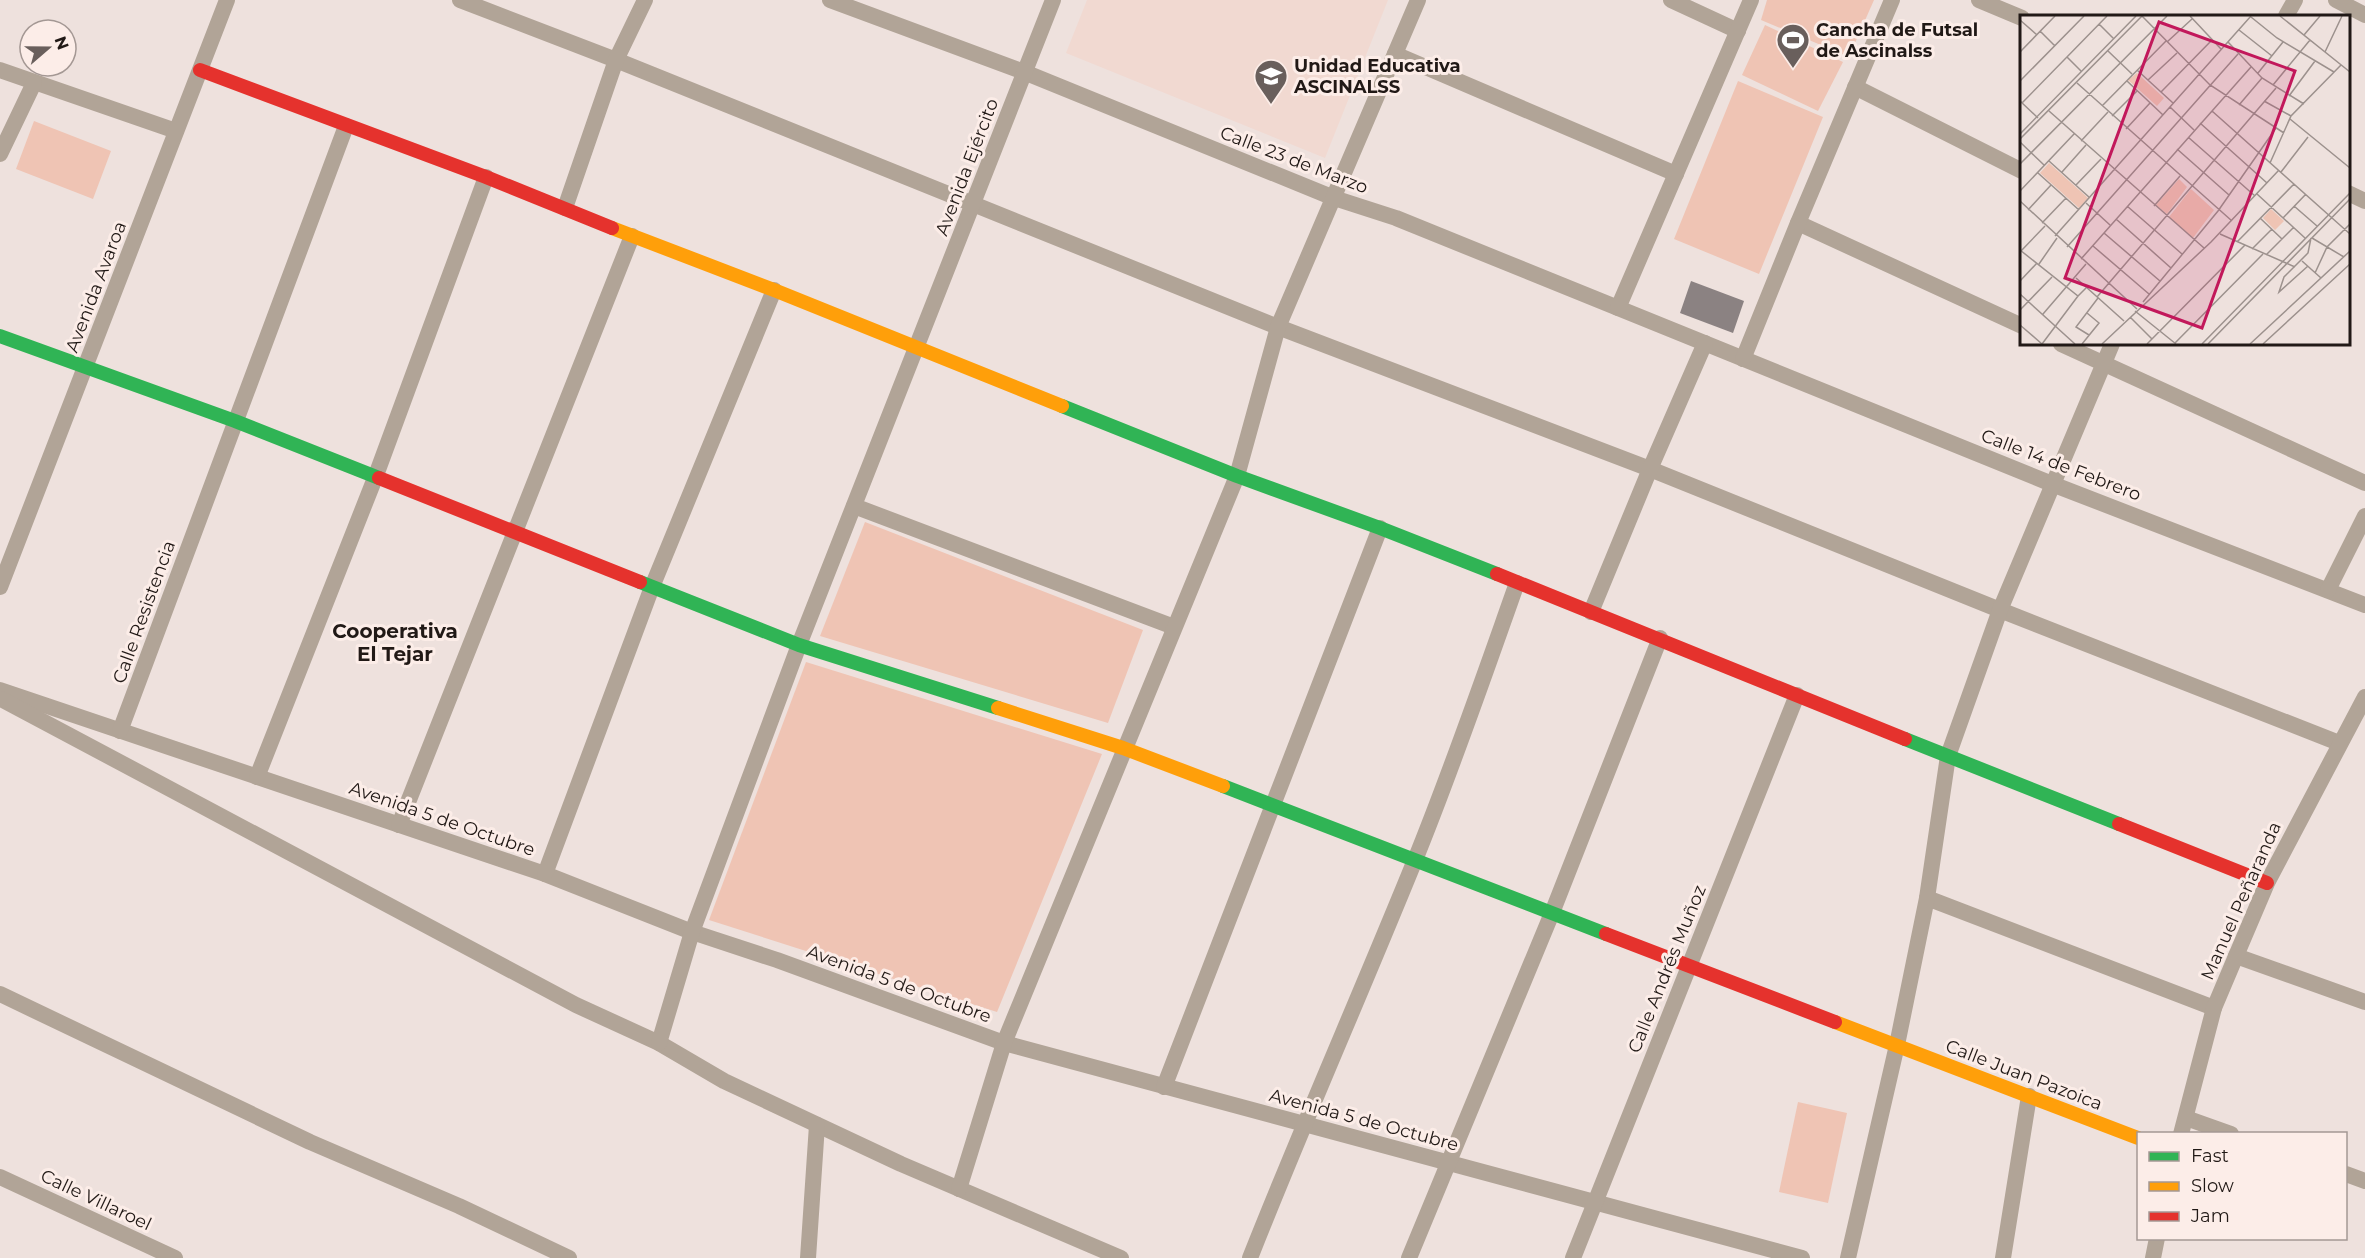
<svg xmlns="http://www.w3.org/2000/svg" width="2365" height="1258" viewBox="0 0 2365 1258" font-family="Montserrat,sans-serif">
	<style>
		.built { fill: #f1d9d1 }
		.green { fill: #efc4b4 }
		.building { fill: #8b8282 }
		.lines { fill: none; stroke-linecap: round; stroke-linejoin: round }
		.street { stroke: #b1a497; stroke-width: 16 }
		.fast { stroke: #30b455; stroke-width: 14 }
		.slow { stroke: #ff9f0a; stroke-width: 14 }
		.jam { stroke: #e5322d; stroke-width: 14 }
		.labels { text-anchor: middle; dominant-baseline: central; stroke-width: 6; stroke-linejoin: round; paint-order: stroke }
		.poi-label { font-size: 18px; font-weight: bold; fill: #211916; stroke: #fcede8; text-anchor: start }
		.street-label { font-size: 18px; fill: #211916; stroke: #fcede8 }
		.neighbourhood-label { font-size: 20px; font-weight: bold; fill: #211916; stroke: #fcede8 }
		.inset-road { fill: none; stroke: #9c918d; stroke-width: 1.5 }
		.view { fill: #c2185b; fill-opacity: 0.15; stroke: #c2185b; stroke-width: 3 }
		.inset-edge { fill: none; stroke: #211916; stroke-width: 3 }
	</style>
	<rect width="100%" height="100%" fill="#eee1dd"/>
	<polygon class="built" points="1087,0 1388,0 1325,158 1066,53"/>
	<g class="green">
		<polygon points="1767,0 1874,0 1851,52 1847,56 1761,20"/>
		<polygon points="1765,25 1843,62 1818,111 1742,75"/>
		<polygon points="1738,81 1823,117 1759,274 1674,239"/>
		<polygon points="34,121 111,151 93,199 16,169"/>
		<polygon points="865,522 1143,630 1108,723 820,636"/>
		<polygon points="806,662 1102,754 997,1012 709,920"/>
		<polygon points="1798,1102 1847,1113 1828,1203 1779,1192"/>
	</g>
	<polygon class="building" points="1691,281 1744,301 1733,333 1680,313"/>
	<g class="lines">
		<g class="street">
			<polyline points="460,0 616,60 1278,327 1650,469 2000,610 2339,743"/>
			<polyline points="830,0 1024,72 1334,198 1396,218 2052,484 2365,605"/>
			<polyline points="1671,0 1738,31"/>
			<polyline points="1979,0 2022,18"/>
			<polyline points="2336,0 2365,15"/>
			<polyline points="2286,16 2295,0"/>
			<polyline points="1395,54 1676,174"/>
			<polyline points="0,70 176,131"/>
			<polyline points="1855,87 2022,171"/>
			<polyline points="0,154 34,83"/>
			<polyline points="2348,193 2365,201"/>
			<polyline points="565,208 616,60 645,0"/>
			<polyline points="1798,223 2022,326"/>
			<polyline points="1618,308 1751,0"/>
			<polyline points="2061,344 2365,483"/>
			<polyline points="1743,359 1798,223 1892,0"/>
			<polyline points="854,506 1174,627"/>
			<polyline points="0,587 227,0"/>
			<polyline points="2328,590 2365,516"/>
			<polyline points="1591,612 1650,469 1705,343"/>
			<polyline points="0,690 545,874 692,932 777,960 1004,1043 1802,1258"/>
			<polyline points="1,699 576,1005 659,1043 724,1081 901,1164 1121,1258"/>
			<polyline points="120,731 346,126"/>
			<polyline points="257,777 375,478 486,177"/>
			<polyline points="399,825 632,236"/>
			<polyline points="545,874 652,587 774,290"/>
			<polyline points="1927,898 2214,1008"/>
			<polyline points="2236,956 2365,1002"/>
			<polyline points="0,994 310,1142 459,1206 569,1258"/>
			<polyline points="659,1043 692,932 799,645 1053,0"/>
			<polyline points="1164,1087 1380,528"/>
			<polyline points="2186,1118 2231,1134"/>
			<polyline points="2181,1134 2214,1008 2236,956 2267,883 2365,697"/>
			<polyline points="2346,1174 2365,1181"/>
			<polyline points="0,1177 175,1258"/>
			<polyline points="959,1189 1004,1043 1237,476 1278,327 1418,0"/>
			<polyline points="808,1258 817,1125"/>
			<path d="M 1250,1258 C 1303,1124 1361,993 1415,860 C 1452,769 1484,676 1517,583"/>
			<polyline points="1409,1258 1552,913 1660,638"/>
			<polyline points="1573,1258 1797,695"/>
			<polyline points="1848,1258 1897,1045 1927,898 1948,756 2000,610 2112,344"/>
			<polyline points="2003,1258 2029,1096"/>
			<polyline points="2153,1258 2157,1238"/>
		</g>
		<g class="fast">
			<polyline points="0,336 235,421 379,478"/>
			<polyline points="1062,406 1237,476 1380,528 1497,574"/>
			<polyline points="640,582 799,645 998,708"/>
			<polyline points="1905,739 2119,824"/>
			<polyline points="1223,786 1606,934"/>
		</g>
		<g class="slow">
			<polyline points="612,228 774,290 1062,406"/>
			<polyline points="998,708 1123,748 1223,786"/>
			<polyline points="1835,1022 2138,1138"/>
		</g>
		<g class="jam">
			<polyline points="200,70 486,177 612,228"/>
			<polyline points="379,478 640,582"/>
			<polyline points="1497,574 1905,739"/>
			<polyline points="2119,824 2267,883"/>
			<polyline points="1606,934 1835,1022"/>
		</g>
	</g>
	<defs>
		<symbol id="stadium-pin" viewBox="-11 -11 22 30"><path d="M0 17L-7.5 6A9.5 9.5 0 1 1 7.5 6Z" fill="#695f5c" stroke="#fcede8"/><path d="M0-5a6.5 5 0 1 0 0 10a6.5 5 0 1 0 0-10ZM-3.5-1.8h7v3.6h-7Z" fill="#fff"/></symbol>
		<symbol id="school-pin" viewBox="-11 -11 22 30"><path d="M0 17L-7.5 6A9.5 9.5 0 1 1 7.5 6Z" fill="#695f5c" stroke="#fcede8"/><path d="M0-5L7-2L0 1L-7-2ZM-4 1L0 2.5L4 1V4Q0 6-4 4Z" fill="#fff"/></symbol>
	</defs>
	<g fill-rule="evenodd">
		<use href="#stadium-pin" x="1774" y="21" width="38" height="52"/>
		<use href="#school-pin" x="1252" y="57" width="38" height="52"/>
	</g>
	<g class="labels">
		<g class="poi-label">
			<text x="1816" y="30">Cancha de Futsal<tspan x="1816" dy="21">de Ascinalss</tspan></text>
			<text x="1294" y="66">Unidad Educativa<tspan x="1294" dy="21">ASCINALSS</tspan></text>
		</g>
		<g class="street-label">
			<text transform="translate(1294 160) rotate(21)">Calle 23 de Marzo</text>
			<text transform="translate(967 167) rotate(-69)">Avenida Ejército</text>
			<text transform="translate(96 287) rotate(-69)">Avenida Avaroa</text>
			<text transform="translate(2061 465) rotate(21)">Calle 14 de Febrero</text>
			<text transform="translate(144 612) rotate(-70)">Calle Resistencia</text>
			<text transform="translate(442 819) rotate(19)">Avenida 5 de Octubre</text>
			<text transform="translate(2241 901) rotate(-66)">Manuel Peñaranda</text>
			<text transform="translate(1667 969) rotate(-68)">Calle Andrés Muñoz</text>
			<text transform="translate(899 984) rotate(20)">Avenida 5 de Octubre</text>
			<text transform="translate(2024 1075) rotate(21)">Calle Juan Pazoica</text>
			<text transform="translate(1364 1120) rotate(15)">Avenida 5 de Octubre</text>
			<text transform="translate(96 1200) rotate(25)">Calle Villaroel</text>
		</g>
		<g class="neighbourhood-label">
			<text x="395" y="631">Cooperativa<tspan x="395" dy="23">El Tejar</tspan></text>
		</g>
	</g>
	<g transform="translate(2020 15)">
		<rect width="330" height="330" fill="#eee1dd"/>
		<path d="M 117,58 L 144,83 L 137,91 L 108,65 ZM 29,148 L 68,183 L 59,193 L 20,158 ZM 159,164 L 167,172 L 147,199 L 136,190 ZM 171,174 L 194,195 L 173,223 L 149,202 ZM 251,194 L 264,206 L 255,215 L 243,203 Z" fill="#efc4b4"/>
		<path class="inset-road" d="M 122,1 L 190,70 L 264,118M 170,1 L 201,34M 260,1 L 330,57M 231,2 L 257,23 L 314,57M 0,5 L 17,20M 79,9 L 94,24M 219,15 L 252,41M 20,16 L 35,31M 284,20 L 300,1M 147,27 L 172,4M 208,27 L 242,63 L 284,89M 88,36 L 112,59M 0,37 L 35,1M 305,37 L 322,1M 47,42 L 61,56M 117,55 L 153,88M 238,58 L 263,27M 128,65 L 157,38M 0,66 L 64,1M 107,66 L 143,100M 57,68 L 212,206M 253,70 L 290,25M 141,77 L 192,25M 269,81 L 295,46M 0,86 L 18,103M 244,86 L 271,101M 2,88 L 87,1M 219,90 L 242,63M 82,91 L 146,26M 150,92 L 174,115M 29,96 L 184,233M 192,96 L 330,219M 92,101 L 117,76M 270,104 L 330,153M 180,108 L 247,168M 106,114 L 130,88M 0,119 L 116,1M 168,122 L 235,181M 0,124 L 122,1M 61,126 L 88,97M 0,127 L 24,150M 157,134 L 209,180M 29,146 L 70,183M 250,148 L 271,101 L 321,50M 0,149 L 147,1M 42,157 L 66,130M 261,157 L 288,122M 18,158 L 59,195M 56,170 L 81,144M 0,176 L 54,119M 237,179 L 285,223M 0,186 L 117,294M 66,188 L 90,210M 107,191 L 162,239M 134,191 L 160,161M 274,191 L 297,211M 8,195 L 31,170M 240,203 L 262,224M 263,203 L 286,179M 96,204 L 151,253M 22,208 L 46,183M 84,218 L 140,266M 200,219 L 275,252M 35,221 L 231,1M 292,223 L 324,242M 217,227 L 274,169M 73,231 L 129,279M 47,232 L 218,39M 232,234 L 252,214M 0,235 L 58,281 L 66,273M 1,236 L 25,211M 246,240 L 274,212M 61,244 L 231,52M 282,246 L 301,263M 19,249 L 37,223M 288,251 L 259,277 L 264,262 L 288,238 L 291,223M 295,258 L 307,232 L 330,209M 56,263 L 104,306M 0,266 L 17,248M 0,279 L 55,329M 77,282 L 256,73M 123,287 L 198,196 L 256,113M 0,295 L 32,262M 115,296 L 156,329M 23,299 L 66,249M 110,302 L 132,324M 0,310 L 22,329M 69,320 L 56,312 L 78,283M 155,328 L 243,239M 22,329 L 58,281M 62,329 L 79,308 L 67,298M 82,329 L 191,227 L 259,155M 127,329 L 225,230M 182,329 L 330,178M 188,329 L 330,184M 230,329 L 330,236M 243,329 L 330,249"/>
		<path class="view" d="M 139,7 L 275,56 L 182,313 L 45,263 Z"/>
		<rect width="330" height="330" class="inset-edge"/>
	</g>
	<rect x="2137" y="1132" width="210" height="108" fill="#fcede8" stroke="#a49894" stroke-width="1.5"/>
	<rect x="2149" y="1152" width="30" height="9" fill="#30b455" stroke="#a49894" stroke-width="1.5"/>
	<text x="2191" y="1162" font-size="18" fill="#211916">Fast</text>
	<rect x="2149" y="1182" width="30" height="9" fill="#ff9f0a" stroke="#a49894" stroke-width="1.5"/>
	<text x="2191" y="1192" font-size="18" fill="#211916">Slow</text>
	<rect x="2149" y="1212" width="30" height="9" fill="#e5322d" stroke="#a49894" stroke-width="1.5"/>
	<text x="2191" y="1222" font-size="18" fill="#211916">Jam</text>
	<g transform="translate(48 48) rotate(70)"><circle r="28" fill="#fcede8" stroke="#a49894" stroke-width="1.5"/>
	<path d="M0-4.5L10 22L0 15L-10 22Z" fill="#695f5c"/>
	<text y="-9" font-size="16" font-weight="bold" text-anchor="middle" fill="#211916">N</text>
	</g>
</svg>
